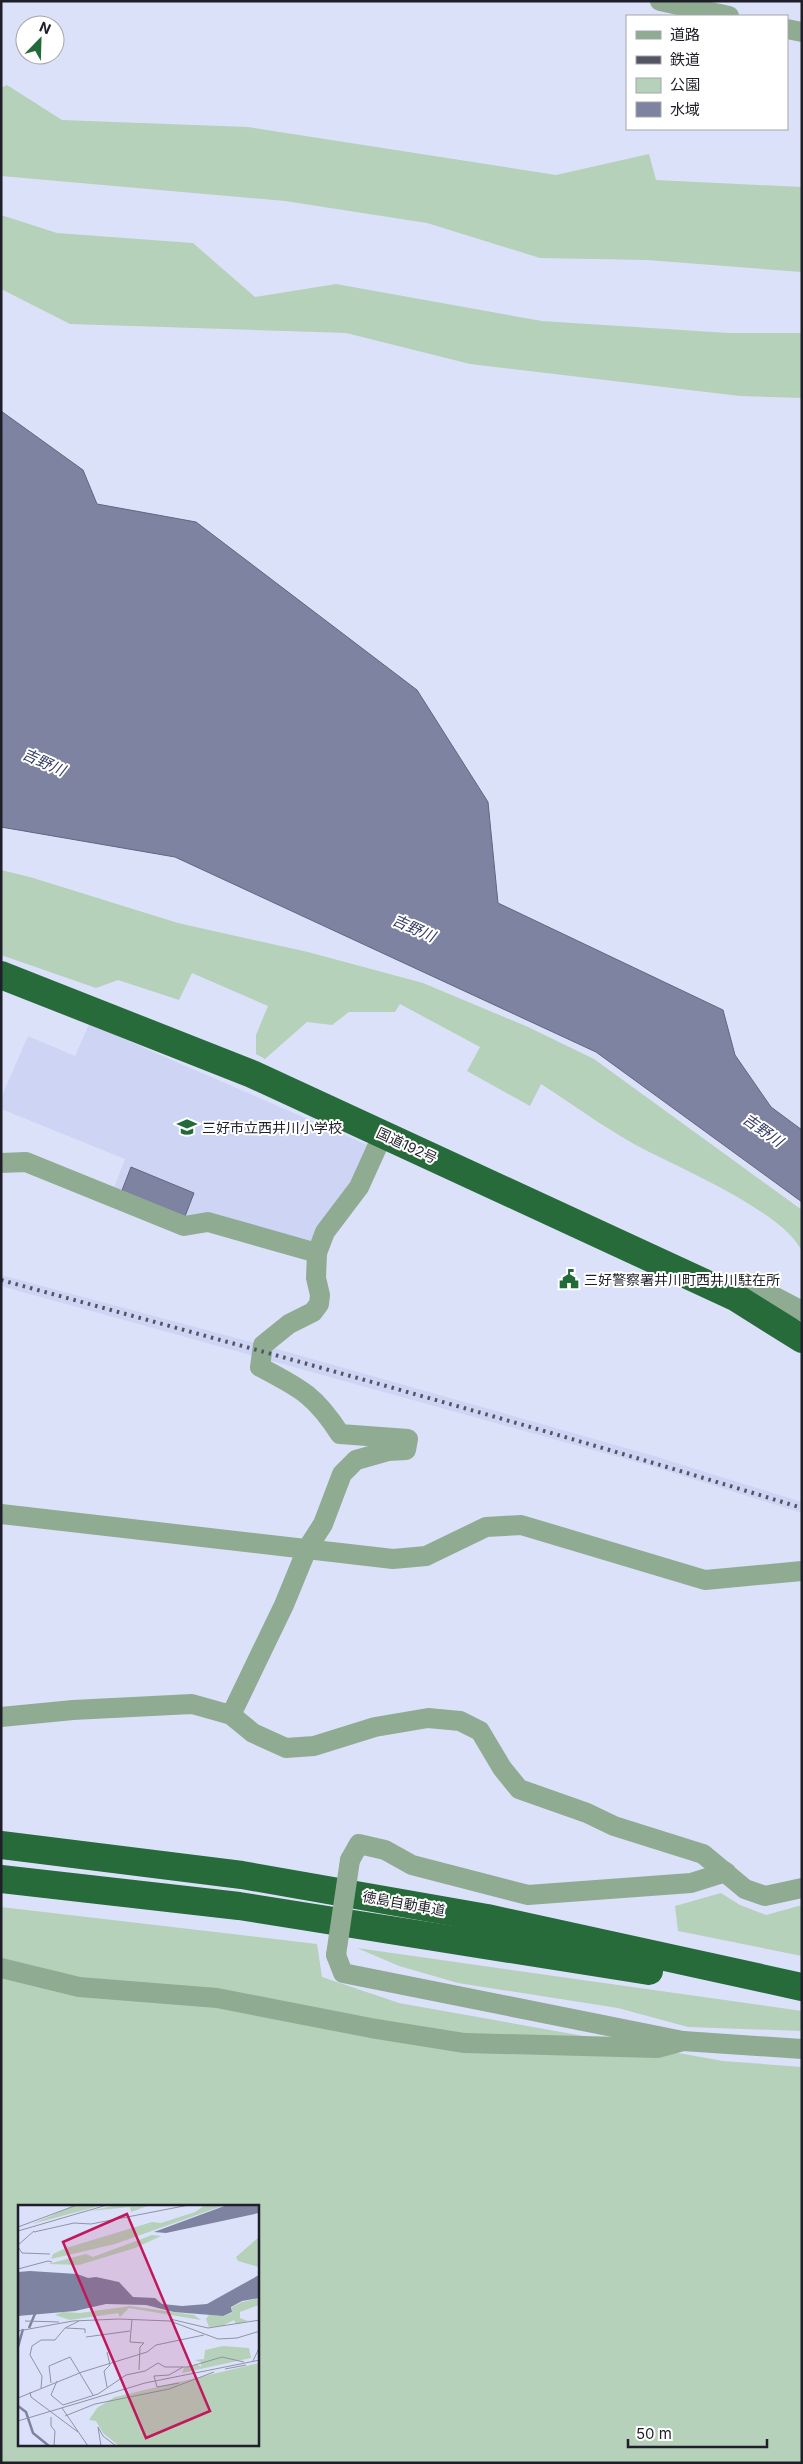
<svg xmlns="http://www.w3.org/2000/svg" width="803" height="2464" viewBox="0 0 803 2464" font-family="Inter,'Noto Sans JP',sans-serif">
	<style>
		.built { fill: #ced4f4 }
		.green { fill: #b5d1ba; fill-rule: evenodd }
		.water { fill: #7e83a1; stroke: #61657d }
		.lines { fill: none; stroke-linecap: round; stroke-linejoin: round }
		.street { stroke: #8fac93; stroke-width: 20 }
		.highway { stroke: #266b39; stroke-width: 28 }
		.rail { stroke: #535562; stroke-width: 4; stroke-dasharray: 2.5 5; stroke-linecap: butt }
		.street-bridge { stroke: #8fac93; stroke-width: 20 }
		.labels { text-anchor: middle; dominant-baseline: central; stroke-width: 4; stroke-linejoin: round; paint-order: stroke }
		.poi-label { font-size: 14px; fill: #1e1f28; stroke: #fff; text-anchor: start }
		.street-label { font-size: 14px; fill: #1e1f28; stroke: #fff }
		.water-label { font-size: 15px; font-style: italic; fill: #353a65; stroke: #fff }
		.inset-river { fill: none; stroke: #7e83a1; stroke-width: 2.5 }
		.inset-road { fill: none; stroke: #9093a6; stroke-width: 1 }
		.view { fill: #c2185b; fill-opacity: 0.15; stroke: #c2185b; stroke-width: 2.5 }
		.inset-edge { fill: none; stroke: #1e1f28; stroke-width: 2.5 }
	</style>
	<rect width="100%" height="100%" fill="#dce1fa"/>
	<g class="built">
		<polygon points="89,1024 370,1146 349,1187 308,1245 181,1220 112,1193 125,1159 1,1109 1,1098 28,1036 75,1056"/>
		<polygon points="1,1275 263,1345 654,1456 802,1502 802,1513 651,1466 1,1286"/>
	</g>
	<g class="green">
		<polygon points="7,85 62,120 248,127 556,175 649,154 656,180 802,187 802,272 647,260 540,258 427,223 285,201 1,176 1,88"/>
		<polygon points="1,215 57,233 193,243 255,297 336,284 542,321 729,333 802,333 802,398 740,396 470,364 346,333 70,324 1,289"/>
		<path d="M 1,870 L 30,877 L 178,923 L 308,952 L 423,983 L 528,1027 L 594,1059 L 802,1210 L 802,1252 C 786,1212 674,1166 634,1144 C 602,1126 572,1104 541,1084 L 530,1106 L 467,1071 L 480,1047 L 400,1004 L 395,1012 L 349,1012 L 332,1025 L 307,1022 L 265,1059 L 256,1054 L 256,1035 L 268,1006 L 192,973 L 179,1000 L 118,980 L 96,988 L 1,955 Z"/>
		<polygon points="721,1893 740,1905 766,1915 802,1905 802,1956 678,1931 675,1906"/>
		<path d="M 1,1907 L 317,1944 L 322,1977 L 399,2003 L 723,2061 L 802,2067 L 802,2463 L 1,2463 ZM 19,2206 L 258,2206 L 258,2445 L 19,2445 Z"/>
		<polygon points="357,1948 802,2011 802,2031 688,2027 618,2008 458,1983 399,1966"/>
	</g>
	<g class="water">
		<polygon points="1,411 83,470 97,504 196,522 417,690 488,802 498,903 723,1010 735,1055 771,1107 802,1130 802,1202 596,1052 175,857 1,827"/>
		<polygon points="131,1167 194,1193 184,1219 121,1193"/>
	</g>
	<g class="lines">
		<g class="street">
			<polyline points="660,1 729,16"/>
			<polyline points="787,29 802,32"/>
			<polyline points="1,1163 26,1162 184,1226 208,1222 317,1253"/>
			<polyline points="735,1297 766,1292 802,1311"/>
			<polyline points="1,1514 393,1559 426,1556 486,1527 521,1525 705,1580 802,1571"/>
			<path d="M 231,1715 L 284,1605 L 307,1549 L 323,1524 L 342,1474 L 356,1460 L 388,1451 L 406,1450 L 408,1439 L 340,1434 C 315,1395 300,1388 260,1367 L 263,1345 L 289,1324 L 313,1312 L 319,1304 L 320,1295 L 316,1278 L 317,1253 L 325,1232 L 359,1187 L 383,1134"/>
			<polyline points="1,1717 73,1710 192,1704 231,1715 253,1733 286,1748 314,1746 375,1727 428,1718 460,1721 480,1731 502,1768 519,1789 587,1813 614,1826 703,1854 745,1889 765,1896 802,1888"/>
			<polyline points="350,1860 359,1844 385,1850 412,1865 528,1895 691,1883 726,1872"/>
			<polyline points="336,1955 343,1973 683,2041 802,2049"/>
			<polyline points="1,1968 79,1987 217,1998 371,2028 465,2043 657,2048 683,2041"/>
		</g>
		<g class="highway">
			<polyline points="1,975 252,1074 735,1297 802,1339"/>
			<polyline points="1,1845 242,1875 487,1918 802,1987"/>
			<polyline points="1,1879 239,1906 649,1971"/>
		</g>
		<path class="rail" d="M 1,1280 C 269,1353 537,1426 802,1508"/>
		<polyline class="street-bridge" points="336,1955 350,1860"/>
	</g>
	<defs>
		<symbol id="school-bare" viewBox="-9 -9 18 18"><path d="M0-5L7-2L0 1L-7-2ZM-4 1L0 2.5L4 1V4Q0 6-4 4Z" fill="#226a37" stroke="#fff" stroke-width="2.5" paint-order="stroke"/></symbol>
		<symbol id="civic-bare" viewBox="-9 -9 18 18"><path d="M-.6-6.5H3V-4.5H.6V-3L4-1V1h2V6H-6V1h2V-1L-.6-3ZM-1.2 2.5V6h2.4V2.5Z" fill="#226a37" stroke="#fff" stroke-width="2.5" paint-order="stroke"/></symbol>
	</defs>
	<g fill-rule="evenodd">
		<use href="#school-bare" x="173" y="1113" width="28" height="28"/>
		<use href="#civic-bare" x="555" y="1265" width="28" height="28"/>
	</g>
	<g class="labels">
		<g class="poi-label">
			<text x="202" y="1127">三好市立西井川小学校</text>
			<text x="584" y="1279">三好警察署井川町西井川駐在所</text>
		</g>
		<g class="street-label">
			<text transform="translate(407 1145) rotate(25)">国道192号</text>
			<text transform="translate(404 1903) rotate(10)">徳島自動車道</text>
		</g>
		<g class="water-label">
			<text transform="translate(44 762) rotate(24)">吉野川</text>
			<text transform="translate(414 928) rotate(24)">吉野川</text>
			<text transform="translate(763 1130) rotate(35)">吉野川</text>
		</g>
	</g>
	<g transform="translate(18 2205)">
		<rect width="241" height="241" fill="#dce1fa"/>
		<path d="M 56,0 L 85,0 L 14,19 L 37,9 ZM 99,0 L 132,0 L 113,7 L 112,2 L 71,6 ZM 187,0 L 207,0 L 97,39 L 33,54 L 35,49 L 48,43 L 134,17 L 143,18 L 177,7 ZM 134,30 L 143,31 L 117,43 L 61,60 L 30,59 L 68,49 L 75,52 ZM 241,32 L 241,62 L 220,56 L 218,52 ZM 241,93 L 241,100 L 222,107 L 222,113 L 230,116 L 218,119 L 216,115 L 204,121 L 191,122 L 188,114 L 191,110 L 205,111 L 214,108 L 214,102 L 224,97 ZM 112,101 L 176,110 L 183,115 L 111,103 L 102,112 L 100,108 L 52,115 L 37,110 L 45,107 L 62,108 ZM 205,141 L 231,143 L 233,153 L 164,168 L 166,163 L 179,159 L 183,162 L 183,157 L 176,155 L 186,154 L 187,145 ZM 241,158 L 241,241 L 101,241 L 85,228 L 78,216 L 71,215 L 79,203 L 97,192 Z" fill="#b5d1ba"/>
		<path d="M 209,0 L 241,0 L 241,8 L 148,28 L 136,27 ZM 12,66 L 59,69 L 70,73 L 78,72 L 101,77 L 115,92 L 137,93 L 144,99 L 164,101 L 189,99 L 241,70 L 241,93 L 224,96 L 213,102 L 214,107 L 205,111 L 156,107 L 128,100 L 88,99 L 57,106 L 0,111 L 0,67 Z" fill="#7e83a1"/>
		<path class="inset-river" d="M 11,123 L 19,104M 0,142 L 5,124M 0,201 L 8,207 L 15,228 L 31,241"/>
		<path class="inset-road" d="M 0,22 L 59,0M 0,26 L 89,0M 16,27 L 56,18 L 73,19 L 171,0M 0,40 L 16,26M 0,42 L 4,48 L 32,49M 0,64 L 30,56 L 34,57M 114,114 L 112,137 L 126,138 L 122,142 L 121,165M 152,114 L 190,123 L 242,115M 7,116 L 41,117M 48,123 L 67,124 L 67,128M 0,126 L 55,116 L 101,114 L 152,116 L 200,134 L 219,133 L 242,126M 68,132 L 112,126M 89,147 L 92,160 L 86,166 L 89,182M 235,156 L 242,141M 207,164 L 228,160M 39,176 L 33,190 L 45,200 L 80,189 L 108,170 L 127,166 L 140,158 L 147,162 L 170,162 L 204,152 L 226,157M 33,178 L 31,161 L 52,152 L 75,190M 161,178 L 139,182 L 136,171 L 151,170 L 165,162M 23,183 L 24,171 L 12,150 L 14,141 L 23,135 L 37,135 L 47,123 L 61,116M 12,187 L 13,192 L 60,227M 0,193 L 64,167 L 129,147 L 138,140 L 186,130M 44,203 L 70,241M 47,211 L 77,199 L 151,184 L 196,167M 33,212 L 33,221 L 37,226 L 36,241M 0,216 L 127,178 L 242,155M 83,241 L 80,222 L 85,231 L 98,241"/>
		<path class="view" d="M 109,9 L 192,206 L 128,233 L 45,37 Z"/>
		<rect width="241" height="241" class="inset-edge"/>
	</g>
	<rect width="803" height="2464" fill="none" stroke="#1e1f28" stroke-width="5"/>
	<rect x="626" y="15" width="162" height="115" fill="#ffffff" stroke="#a5a5a9"/>
	<rect x="636" y="31" width="25" height="8" fill="#8fac93" stroke="#a5a5a9"/>
	<text x="670" y="40" font-size="15" fill="#1e1f28">道路</text>
	<rect x="636" y="56" width="25" height="8" fill="#535562" stroke="#a5a5a9"/>
	<text x="670" y="65" font-size="15" fill="#1e1f28">鉄道</text>
	<rect x="636" y="78" width="25" height="15" fill="#b5d1ba" stroke="#a5a5a9"/>
	<text x="670" y="90" font-size="15" fill="#1e1f28">公園</text>
	<rect x="636" y="102" width="25" height="15" fill="#7e83a1" stroke="#a5a5a9"/>
	<text x="670" y="115" font-size="15" fill="#1e1f28">水域</text>
	<g transform="translate(40 40) rotate(23)"><circle r="24" fill="#ffffff" stroke="#a5a5a9"/>
	<path d="M0-4L9 19L0 12L-9 19Z" fill="#226a37"/>
	<text y="-8" font-size="14" font-weight="bold" text-anchor="middle" fill="#1e1f28">N</text>
	</g>
	<path d="M628 2439v8h139v-8" fill="none" stroke="#1e1f28" stroke-width="2.5"/>
	<text x="636" y="2439" font-size="15" fill="#1e1f28" stroke="#ffffff" stroke-width="4" paint-order="stroke">50 m</text>
</svg>
